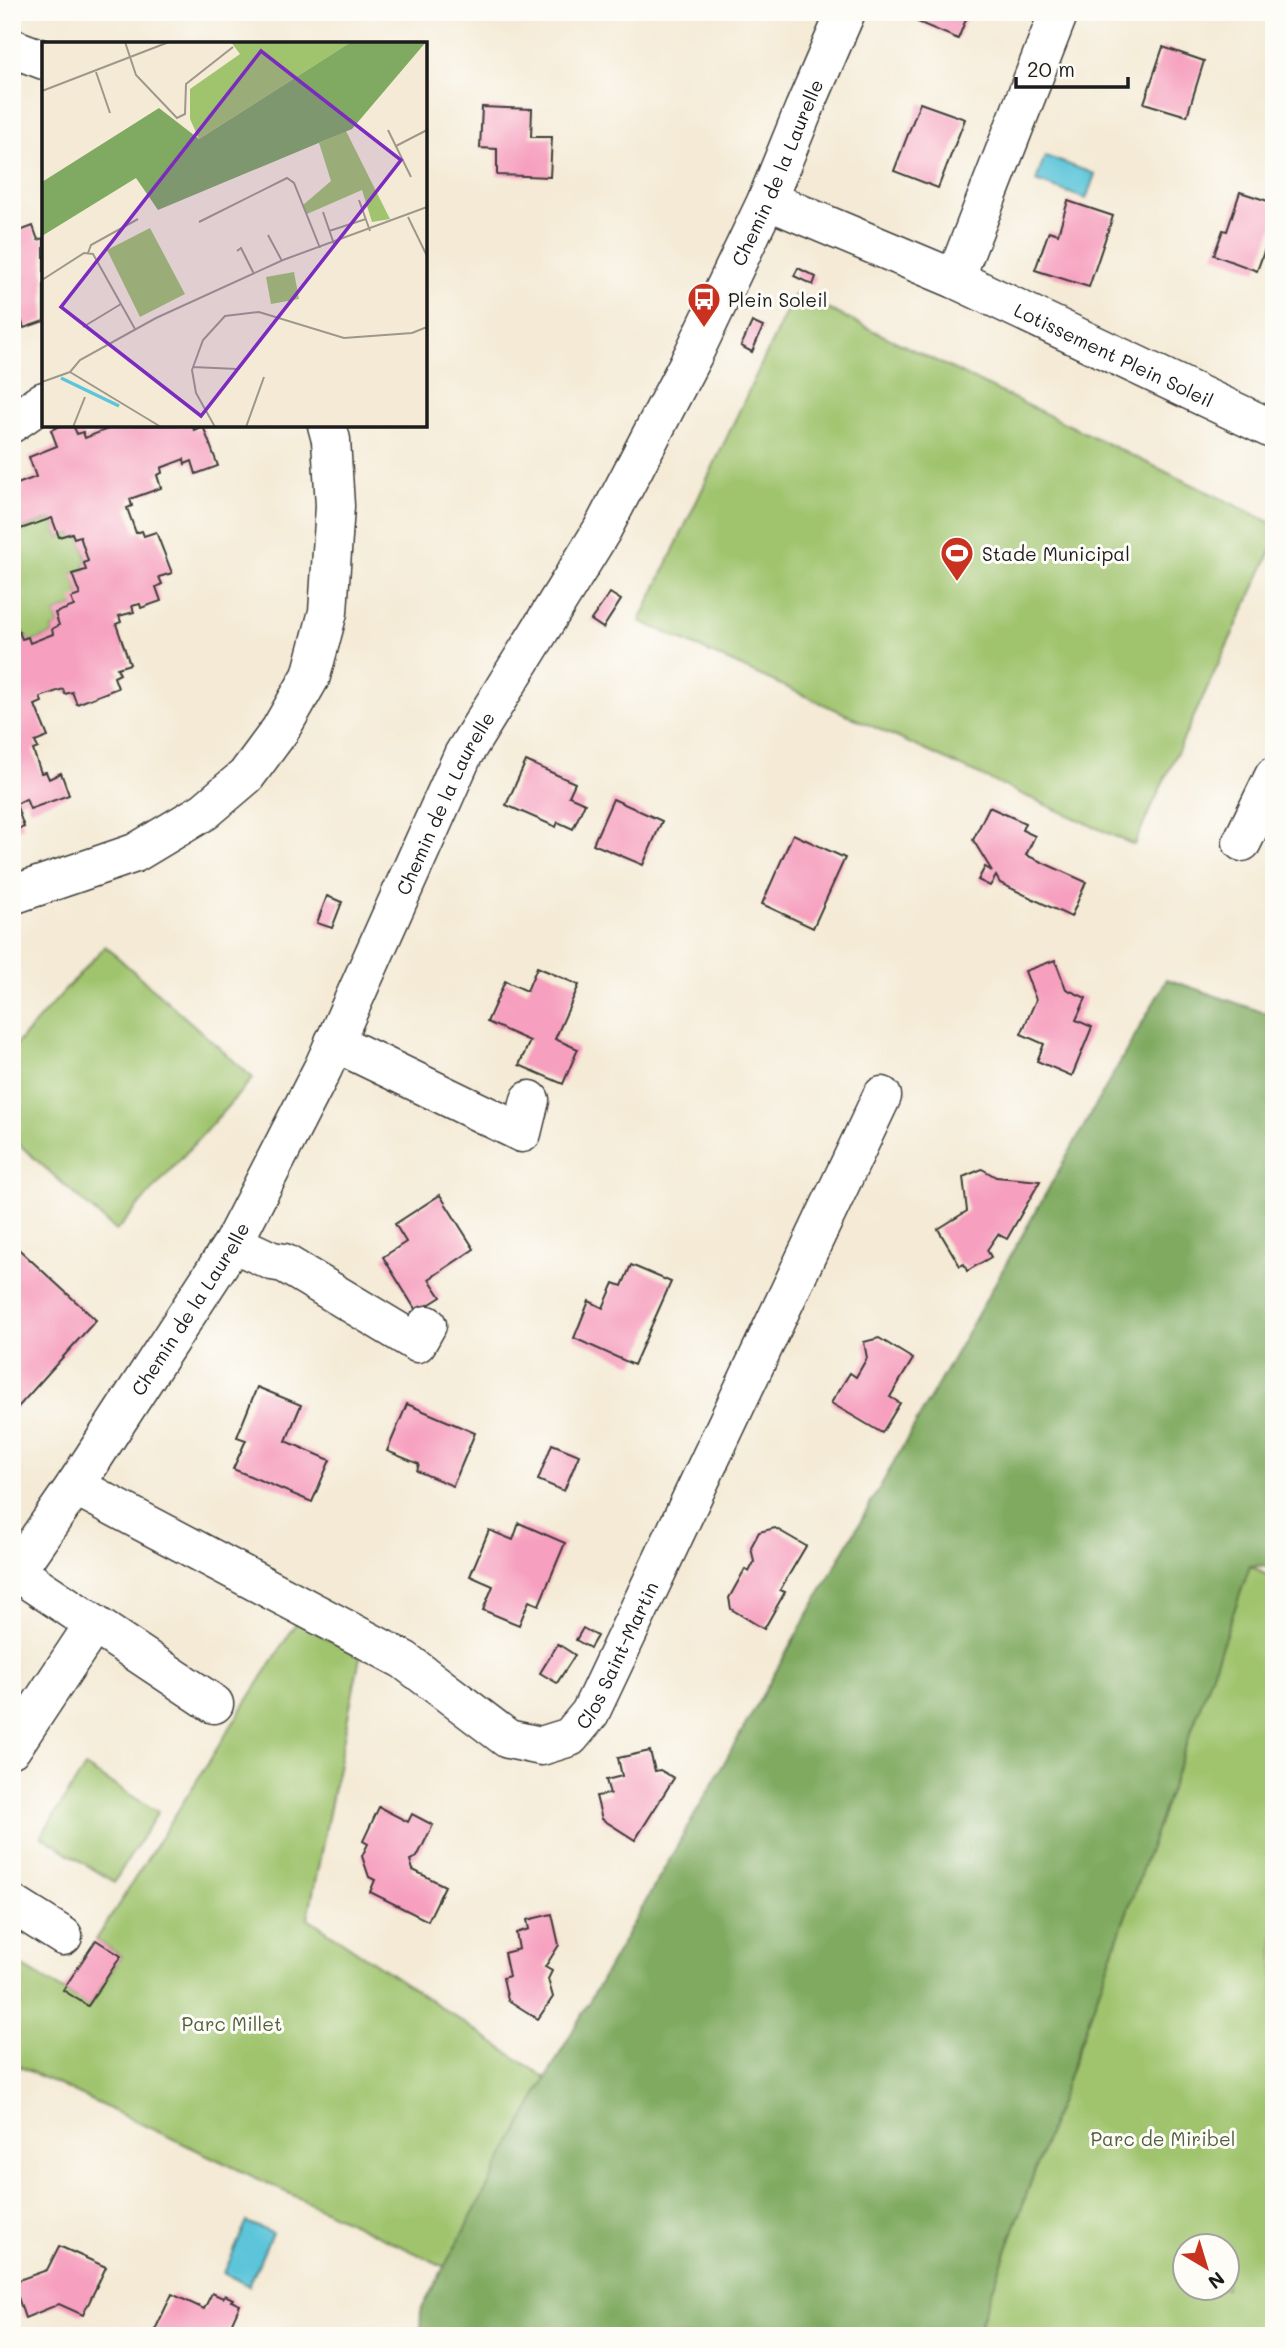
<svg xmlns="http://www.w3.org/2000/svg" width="1286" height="2348" viewBox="0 0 1286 2348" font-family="Mali,sans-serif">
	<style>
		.green { fill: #a0c46e; stroke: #5e7045; stroke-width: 2; fill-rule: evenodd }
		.forest { fill: #80aa61; stroke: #4e633e; stroke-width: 2 }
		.water { fill: #5cc5d9; stroke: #3c707a; stroke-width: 2 }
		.building { fill: #f69fbe }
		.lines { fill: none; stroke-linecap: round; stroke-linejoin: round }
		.minor-casing { stroke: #3c3b38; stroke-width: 41 }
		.minor { stroke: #fff; stroke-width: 38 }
		.labels { text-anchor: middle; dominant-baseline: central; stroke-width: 6; stroke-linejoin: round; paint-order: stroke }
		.street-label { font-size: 19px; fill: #1c1c1c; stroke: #fdfcf7 }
		.poi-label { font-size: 19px; fill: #1c1c1c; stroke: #fdfcf7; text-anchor: start }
		.park-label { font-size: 19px; fill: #515f3d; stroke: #fdfcf7 }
		.inset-river { fill: none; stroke: #5cc5d9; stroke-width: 3.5 }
		.inset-road { fill: none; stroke: #9e988b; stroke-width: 2 }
		.view { fill: #7b2cbf; fill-opacity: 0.15; stroke: #7b2cbf; stroke-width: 3.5 }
		.inset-edge { fill: none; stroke: #1c1c1c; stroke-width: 3.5 }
	</style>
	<rect width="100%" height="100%" fill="#fdfcf7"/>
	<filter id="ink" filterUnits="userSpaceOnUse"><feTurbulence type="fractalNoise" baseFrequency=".0143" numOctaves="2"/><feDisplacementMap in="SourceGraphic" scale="14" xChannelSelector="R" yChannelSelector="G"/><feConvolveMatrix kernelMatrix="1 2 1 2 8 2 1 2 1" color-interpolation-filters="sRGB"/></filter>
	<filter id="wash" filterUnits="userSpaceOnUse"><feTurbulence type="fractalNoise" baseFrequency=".00686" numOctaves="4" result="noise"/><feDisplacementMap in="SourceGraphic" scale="28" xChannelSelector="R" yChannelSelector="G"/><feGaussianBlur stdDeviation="1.57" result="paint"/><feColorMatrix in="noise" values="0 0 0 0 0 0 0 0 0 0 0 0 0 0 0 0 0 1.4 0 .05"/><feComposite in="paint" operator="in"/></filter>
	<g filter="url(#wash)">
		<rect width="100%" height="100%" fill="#f4ead5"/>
		<g class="green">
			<polygon points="795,293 1274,524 1274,545 1134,845 640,621"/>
			<polygon points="52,518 59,537 72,533 74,538 80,536 88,561 84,563 86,570 73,574 80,595 74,606 55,613 59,625 52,629 53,634 30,643 27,637 22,639 12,629 12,532"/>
			<polygon points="105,946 253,1078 116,1231 12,1138 12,1049"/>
			<path d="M 1250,1566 L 1274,1579 L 1274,2336 L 976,2336 ZM 1184,2246 L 1226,2246 L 1226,2288 L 1184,2288 Z"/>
			<polygon points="297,1622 360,1657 308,1918 546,2078 445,2267 12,2063 12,1960 89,2006 121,1956 96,1940"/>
			<polygon points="85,1767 158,1812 114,1882 41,1836"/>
		</g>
		<polygon class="forest" points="1167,979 1274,1016 1274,1566 1250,1566 976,2336 420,2336 421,2310 546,2078"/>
		<g class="water">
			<polygon points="1045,156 1095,174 1086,199 1036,181"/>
			<polygon points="247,2222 272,2233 249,2286 224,2273"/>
		</g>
		<g id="blocks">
			<g class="building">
				<polygon points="916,12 969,12 958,39 913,20"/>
				<polygon points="1163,47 1204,61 1187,116 1144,103"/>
				<polygon points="920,103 965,119 938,188 894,171"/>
				<polygon points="482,107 532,109 531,137 552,137 550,177 497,175 497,149 480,148"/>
				<polygon points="1240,192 1274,203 1274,224 1257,271 1214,255 1223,230 1227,231"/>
				<polygon points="1068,201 1113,216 1089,287 1035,270 1049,231 1058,234"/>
				<polygon points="33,226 38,240 44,238 44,321 24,328 20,316 13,319 12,317 12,234"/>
				<polygon points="798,268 816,277 813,285 794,276"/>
				<polygon points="752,322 763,327 752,352 741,346"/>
				<polygon points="61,425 73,425 77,434 83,432 85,438 108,429 107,425 192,425 194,430 203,426 218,466 196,474 192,461 185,464 184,459 161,468 162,473 157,475 161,488 130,499 132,506 127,508 136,533 142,531 144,536 156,532 172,573 159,577 162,584 156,587 161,601 141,608 140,604 132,606 134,612 119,616 121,622 116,624 130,664 117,668 120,674 114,677 118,688 77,704 72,692 65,694 63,689 40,697 42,702 35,705 48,737 35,742 38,748 33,750 41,773 46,772 49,779 61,773 69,795 30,809 26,799 16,804 24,827 12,831 12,629 17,627 22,639 28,637 30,643 53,634 52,629 59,625 55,613 74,606 71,598 80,595 72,574 86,570 84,563 88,561 80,536 74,538 72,533 59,537 52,518 12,532 12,486 36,477 29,457 57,446 51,430"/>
				<polygon points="610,593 621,600 603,628 591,620"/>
				<polygon points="526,761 575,783 569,796 585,803 573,829 558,822 556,827 506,805"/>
				<polygon points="613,799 662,821 643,865 593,844"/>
				<polygon points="989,807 1025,823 1022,830 1035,836 1026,855 1086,882 1071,917 1000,883 996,876 990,886 978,880 985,867 992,871 973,840"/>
				<polygon points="793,834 845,858 813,928 762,904"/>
				<polygon points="327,896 342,902 332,928 317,923"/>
				<polygon points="1055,960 1066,989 1086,998 1076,1020 1092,1027 1072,1076 1037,1061 1044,1044 1021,1034 1036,1000 1025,971"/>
				<polygon points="537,967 579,985 555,1039 578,1049 563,1084 519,1065 530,1041 487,1022 505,981 527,991"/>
				<polygon points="982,1169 996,1177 1040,1181 1007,1239 998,1234 987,1250 991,1257 967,1271 964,1264 960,1266 938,1229 967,1211 963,1177"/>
				<polygon points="440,1195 474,1249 429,1279 441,1297 417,1312 383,1257 406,1242 395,1224"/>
				<polygon points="12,1243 96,1320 12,1414"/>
				<polygon points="631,1265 671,1282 634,1365 574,1338 589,1301 603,1308 614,1283 622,1286"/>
				<polygon points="879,1338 913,1359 890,1397 900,1403 882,1433 831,1403 850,1373 856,1377 867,1358 864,1342"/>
				<polygon points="257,1387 301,1405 286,1441 330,1460 312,1502 233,1469 246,1440 237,1437"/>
				<polygon points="407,1404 475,1433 453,1486 417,1471 419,1464 387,1451"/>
				<polygon points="552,1444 579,1455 564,1491 538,1480"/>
				<polygon points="519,1523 565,1543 539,1605 529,1601 519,1625 483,1610 493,1586 470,1576 489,1530 513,1540"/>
				<polygon points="775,1528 806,1546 780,1590 785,1592 764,1629 731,1609 729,1598 745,1569 749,1572 754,1562 751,1547 759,1532"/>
				<polygon points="583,1628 597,1636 590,1648 576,1640"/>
				<polygon points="558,1644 575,1655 557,1683 540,1673"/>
				<polygon points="650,1751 655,1771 660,1770 674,1778 635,1840 602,1819 596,1796 610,1794 606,1780 622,1776 618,1758"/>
				<polygon points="379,1807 408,1822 412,1814 433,1825 417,1857 410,1860 413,1870 445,1886 428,1921 370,1892 375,1880 369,1877 362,1856 368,1844 363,1841"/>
				<polygon points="552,1914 559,1945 545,1967 552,1971 548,1979 553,1997 538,2019 508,2000 503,1978 509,1976 504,1953 519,1949 516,1933 529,1929 527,1920"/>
				<polygon points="96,1940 121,1956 88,2006 63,1990"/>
				<polygon points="59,2246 106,2267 83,2315 59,2304 25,2318 13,2282 47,2270"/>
				<polygon points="212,2293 223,2298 225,2295 233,2299 231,2301 240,2305 226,2336 152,2336 172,2294 204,2309"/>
			</g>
		</g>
	</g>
	<g filter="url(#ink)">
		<use href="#blocks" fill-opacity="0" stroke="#3c3b38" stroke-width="2"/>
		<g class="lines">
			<defs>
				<g id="minor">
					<polyline points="12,48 44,60"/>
					<path id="s1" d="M 767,200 L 955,279 L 1274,430"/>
					<polyline points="955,279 1059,12"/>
					<polyline points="12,423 44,401"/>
					<polyline points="1242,842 1274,776"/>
					<polyline points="12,895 135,853 205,811 246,776 280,730 311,676 328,612 335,506 331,440 327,425"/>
					<polyline points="334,1042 522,1133 530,1100"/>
					<polyline points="233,1243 272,1261 284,1263 417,1343 427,1325"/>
					<path id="s2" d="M 75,1486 L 404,1660 L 508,1739 L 541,1746 L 570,1737 L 590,1713 L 882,1096"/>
					<polyline points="16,1572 214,1704"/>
					<path id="s3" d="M 12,1577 L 75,1486 L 233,1243 L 323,1068 L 463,755 L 602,530 L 693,355 L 767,200 L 804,109 L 846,12"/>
					<polyline points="12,1748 94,1624"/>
					<polyline points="12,1904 63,1936"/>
				</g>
			</defs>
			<use href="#minor" class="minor-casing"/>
			<use href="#minor" class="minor"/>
		</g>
	</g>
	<defs>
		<symbol id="bus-pin" viewBox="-11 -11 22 30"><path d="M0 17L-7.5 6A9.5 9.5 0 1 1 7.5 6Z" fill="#c8321e" stroke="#fdfcf7"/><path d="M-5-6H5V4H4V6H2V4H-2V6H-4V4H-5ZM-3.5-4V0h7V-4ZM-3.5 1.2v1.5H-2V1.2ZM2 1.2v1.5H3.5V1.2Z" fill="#fff"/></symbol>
		<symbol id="stadium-pin" viewBox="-11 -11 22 30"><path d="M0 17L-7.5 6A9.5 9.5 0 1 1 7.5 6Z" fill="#c8321e" stroke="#fdfcf7"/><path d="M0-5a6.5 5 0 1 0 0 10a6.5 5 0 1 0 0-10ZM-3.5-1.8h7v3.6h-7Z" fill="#fff"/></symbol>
	</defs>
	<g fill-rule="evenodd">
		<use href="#bus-pin" x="685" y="280" width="38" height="52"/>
		<use href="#stadium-pin" x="938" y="534" width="38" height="52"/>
	</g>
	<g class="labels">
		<g class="street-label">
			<text stroke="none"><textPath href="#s3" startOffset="1603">Chemin de la Laurelle</textPath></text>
			<text stroke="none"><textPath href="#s1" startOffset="380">Lotissement Plein Soleil</textPath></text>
			<text stroke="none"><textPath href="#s3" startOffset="889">Chemin de la Laurelle</textPath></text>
			<text stroke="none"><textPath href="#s3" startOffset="322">Chemin de la Laurelle</textPath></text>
			<text stroke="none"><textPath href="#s2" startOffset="662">Clos Saint-Martin</textPath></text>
		</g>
		<g class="poi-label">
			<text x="728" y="299">Plein Soleil</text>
			<text x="982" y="553">Stade Municipal</text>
		</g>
		<g class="park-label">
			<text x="232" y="2023">Parc Millet</text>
			<text x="1163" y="2138">Parc de Miribel</text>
		</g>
	</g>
	<g transform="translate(42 42)">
		<rect width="385" height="385" fill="#f4ead5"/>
		<path d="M 189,0 L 309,0 L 157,97 L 148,77 L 148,47 L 198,12 ZM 304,89 L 348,177 L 330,180 L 320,148 L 265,172 L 261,163 L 289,139 L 277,101 ZM 108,186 L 143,252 L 98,275 L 65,208 ZM 252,230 L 257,257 L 229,262 L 224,235 Z" fill="#a0c46e"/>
		<path d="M 309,0 L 384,0 L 310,87 L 116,168 L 94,136 L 0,194 L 0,140 L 117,66 L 157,97 Z" fill="#80aa61"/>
		<path class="inset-river" d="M 19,336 L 77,364"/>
		<path class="inset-road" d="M 83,0 L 94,33 L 135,76 L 143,72 L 144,42 L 191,5M 54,30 L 68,71M 0,49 L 127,0M 346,88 L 369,135M 354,104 L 385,88M 317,158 L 328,189M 281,170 L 292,202M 366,175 L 385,214M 157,180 L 245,136 L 252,141 L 278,206M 287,189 L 324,177M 226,193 L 240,219M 195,209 L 199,206 L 212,232M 46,211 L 49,203 L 96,177M 0,238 L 42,211 L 51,212 L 93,287M 41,285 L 79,262M 151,325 L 195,327M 28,330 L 38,318 L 114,276 L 241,218 L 385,165M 28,330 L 119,385M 0,340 L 28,330M 31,385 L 43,355M 173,385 L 154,351 L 150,328 L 161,298 L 183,274 L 217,270 L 302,296 L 370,291 L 385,285M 204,385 L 222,335"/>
		<path class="view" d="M 219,9 L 359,118 L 159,374 L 19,265 Z"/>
		<rect width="385" height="385" class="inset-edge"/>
	</g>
	<rect width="1286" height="2348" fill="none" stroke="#fdfcf7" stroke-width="42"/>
	<g transform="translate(1206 2267) rotate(142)"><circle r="33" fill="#fdfcf7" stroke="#a3a29f" stroke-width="2"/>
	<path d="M0-5L12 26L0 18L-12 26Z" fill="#c8321e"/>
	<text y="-10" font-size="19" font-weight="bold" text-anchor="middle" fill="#1c1c1c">N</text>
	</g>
	<path d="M1016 77v10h112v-10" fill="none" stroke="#1c1c1c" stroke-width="3.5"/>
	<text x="1027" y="77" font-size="21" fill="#1c1c1c" stroke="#fdfcf7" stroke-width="5" paint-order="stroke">20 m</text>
</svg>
